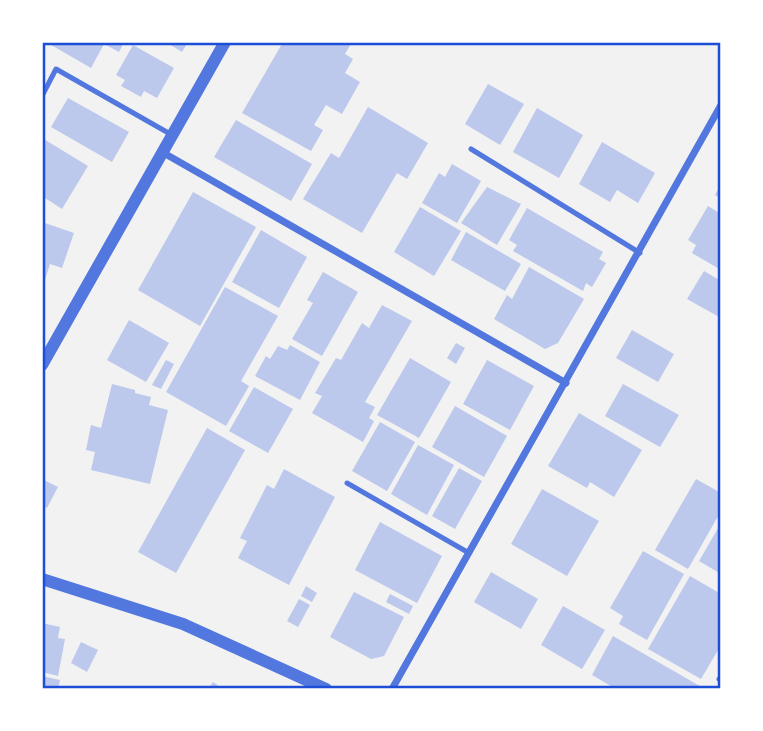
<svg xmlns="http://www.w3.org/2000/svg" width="763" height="731" viewBox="0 0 763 731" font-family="'Work Sans',sans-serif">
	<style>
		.building { fill: #bdc9ec }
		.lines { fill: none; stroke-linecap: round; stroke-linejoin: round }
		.service { stroke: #5277de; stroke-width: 5 }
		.minor { stroke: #5277de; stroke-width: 7 }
		.tertiary { stroke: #5277de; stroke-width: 12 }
		.neatline { fill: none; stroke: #1d4ed8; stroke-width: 2.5 }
	</style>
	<rect width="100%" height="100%" fill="#f2f2f2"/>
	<g class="building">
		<polygon points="46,42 124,42 119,52 104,44 91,68"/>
		<polygon points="166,42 188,42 182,52"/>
		<polygon points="283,42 352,42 345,54 353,59 345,73 360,82 342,114 326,105 314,125 323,130 311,151 242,113"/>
		<polygon points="133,45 174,68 157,98 144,91 141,97 121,86 125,80 116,75"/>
		<polygon points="488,84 524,104 500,145 465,124"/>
		<polygon points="68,98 129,132 112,162 51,127"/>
		<polygon points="368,107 428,143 407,179 397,173 362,233 303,199 331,153 339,158"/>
		<polygon points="537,108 583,135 559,178 513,152"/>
		<polygon points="236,120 312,164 291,201 214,157"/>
		<polygon points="42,138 88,166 62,209 42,196"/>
		<polygon points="602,142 655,173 638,203 617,190 610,202 579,184"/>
		<polygon points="452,164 481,181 457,223 422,203 439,173 445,177"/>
		<polygon points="721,184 721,199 715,195"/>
		<polygon points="487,187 521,204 497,245 461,223"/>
		<polygon points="193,192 256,227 200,326 138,290"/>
		<polygon points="708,206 721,214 721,270 692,253 696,245 688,240"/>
		<polygon points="420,207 461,231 434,276 394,252"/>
		<polygon points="527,208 603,252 599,259 606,263 592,287 586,283 583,291 513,251 517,245 509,240"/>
		<polygon points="42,222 74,233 62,268 50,264 43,286"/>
		<polygon points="261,230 307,257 279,308 232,282"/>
		<polygon points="466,232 521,264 505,291 451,260"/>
		<polygon points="529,267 584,299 558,343 545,349 494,319 507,295 512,299"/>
		<polygon points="704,271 721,281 721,318 687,299"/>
		<polygon points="323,272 358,292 322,356 292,339 313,303 307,300"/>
		<polygon points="225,287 278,316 241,381 249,386 226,426 166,392"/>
		<polygon points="382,305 412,321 365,402 375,407 369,418 374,421 363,442 312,413 322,396 315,393 336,358 341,360 362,323 369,328"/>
		<polygon points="129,320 169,343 146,382 107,360"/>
		<polygon points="632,330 674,354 658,382 616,358"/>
		<polygon points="456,343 465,348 456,364 447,358"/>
		<polygon points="290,345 320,362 300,400 255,376 266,356 270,359 278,346 287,350"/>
		<polygon points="410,358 451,382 419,438 377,415"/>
		<polygon points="166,360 174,364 161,389 152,385"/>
		<polygon points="487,360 534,386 510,430 463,404"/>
		<polygon points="112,384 135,390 135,393 151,397 149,405 168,410 150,484 91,470 95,452 86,450 91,425 101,428"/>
		<polygon points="623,384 679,415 660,447 605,416"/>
		<polygon points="254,387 293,409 268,453 229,431"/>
		<polygon points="455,406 507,436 484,477 432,447"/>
		<polygon points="579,413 642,450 614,497 590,482 587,488 548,466"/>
		<polygon points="380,422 415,442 387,491 352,471"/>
		<polygon points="207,428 245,450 176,573 138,552"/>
		<polygon points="418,445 454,465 427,515 391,494"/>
		<polygon points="459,468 482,481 455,529 432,516"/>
		<polygon points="284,469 335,497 289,585 238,558 247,541 240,538 267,485 274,489"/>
		<polygon points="42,479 58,487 47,508 42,506"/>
		<polygon points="696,479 721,493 721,511 688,569 655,550"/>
		<polygon points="542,489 599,521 567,576 511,544"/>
		<polygon points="380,522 442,556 417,603 355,570"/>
		<polygon points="721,523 721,574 699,561"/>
		<polygon points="643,551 684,574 647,640 619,624 623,616 610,608"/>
		<polygon points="491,572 538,599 521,629 474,602"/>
		<polygon points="690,576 721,594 721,645 701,679 648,649"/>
		<polygon points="306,586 317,593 312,602 301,596"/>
		<polygon points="354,592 404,617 384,656 371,659 330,637"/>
		<polygon points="390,594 413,606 409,614 386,602"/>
		<polygon points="299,599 310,605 298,627 287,621"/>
		<polygon points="563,606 605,630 582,669 541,645"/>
		<polygon points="42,623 60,627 58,638 65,639 58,676 42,672"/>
		<polygon points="613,636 705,689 616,689 592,675"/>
		<polygon points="81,642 98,650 87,672 71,663"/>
		<polygon points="42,676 60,680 58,689 42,689"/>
		<polygon points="213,682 223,689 208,689"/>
	</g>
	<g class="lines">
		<g class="service">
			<polyline points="42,96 56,69 172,135"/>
			<polyline points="471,149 640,253"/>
			<polyline points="347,483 469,553"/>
			<polyline points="719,679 721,680"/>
		</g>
		<g class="minor">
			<polyline points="162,152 566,383"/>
			<polyline points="392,689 721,105"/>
		</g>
		<g class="tertiary">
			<polyline points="42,365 225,42"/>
			<polyline points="42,579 183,624 326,689"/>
		</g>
	</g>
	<rect width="763" height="731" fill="none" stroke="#ffffff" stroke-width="88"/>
	<rect x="44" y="44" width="675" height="643" class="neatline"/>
</svg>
